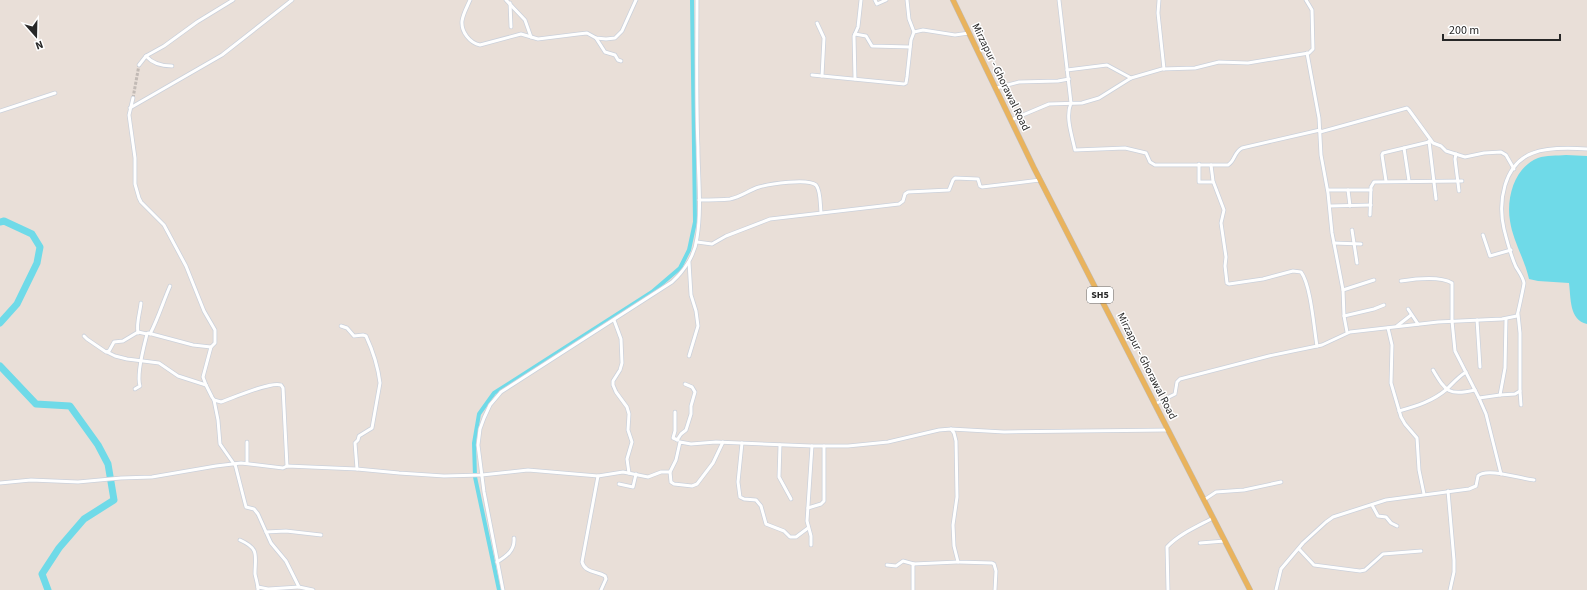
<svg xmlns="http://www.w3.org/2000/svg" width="1587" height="590" viewBox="0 0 1587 590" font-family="'Source Sans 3',sans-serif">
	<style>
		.water { fill: #6fdae8 }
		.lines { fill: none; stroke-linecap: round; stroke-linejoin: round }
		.canal { stroke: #6fdae8; stroke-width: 4 }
		.river { stroke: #6fdae8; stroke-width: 7 }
		.street-tunnel { stroke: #c2bab5; stroke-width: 3; stroke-dasharray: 3 1.5; stroke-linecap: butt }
		.street-casing { stroke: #cbd1db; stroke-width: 4.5 }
		.primary-casing { stroke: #bebebe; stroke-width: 6 }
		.street { stroke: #fff; stroke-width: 3 }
		.primary { stroke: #e9b35d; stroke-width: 5 }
		.labels { text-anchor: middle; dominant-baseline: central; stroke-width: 3; stroke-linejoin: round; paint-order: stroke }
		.shield { fill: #fff; stroke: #686868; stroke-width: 1 }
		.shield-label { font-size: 10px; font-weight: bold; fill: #272727 }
		.street-label { font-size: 11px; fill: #272727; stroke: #fff }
	</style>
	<rect width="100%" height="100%" fill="#e9dfd8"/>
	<path class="water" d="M 1566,155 L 1587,156 L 1587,324 C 1569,320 1571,298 1569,283 L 1538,281 L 1529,279 C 1525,260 1513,241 1510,221 C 1506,197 1515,167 1538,158 C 1546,155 1557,156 1566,155 Z"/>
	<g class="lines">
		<polyline class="canal" points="499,590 475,477 474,443 479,414 494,393 652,292 680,268 689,250 695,222 692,0"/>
		<g class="river">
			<polyline points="0,222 4,221 32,234 40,247 37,263 17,304 0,323"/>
			<polyline points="0,366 36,404 70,406 98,445 108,464 114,500 84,519 59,548 42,574 48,590"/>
		</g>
		<polyline class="street-tunnel" points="133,98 139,65"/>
		<defs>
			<g id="street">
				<path d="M 470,0 C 467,7 463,14 462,21 C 461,32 470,43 480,45 L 521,34 L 538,39 L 578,34 L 587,33 L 596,38 L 606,39 L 615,38 L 622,31 L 636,0"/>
				<polyline points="506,0 525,20 531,37"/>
				<polyline points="875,0 877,4 886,0"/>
				<polyline points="907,0 909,19 914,32"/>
				<path d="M 1059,0 L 1071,103 C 1065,117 1072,135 1075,150 L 1125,148 L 1146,153 L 1150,162 L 1155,165 L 1228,165 C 1235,161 1234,152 1242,148 L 1320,130"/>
				<polyline points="1159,0 1158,13 1164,69"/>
				<polyline points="510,3 511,27"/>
				<polyline points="817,23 824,38 822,76"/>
				<polyline points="855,34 866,36 872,46 910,47"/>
				<polyline points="596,38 605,52 615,55 618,60 621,61"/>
				<polyline points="1307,53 1319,118 1321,155 1328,193 1332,233 1343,290 1344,316 1347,332"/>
				<path d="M 146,56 C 152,63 162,66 172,66"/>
				<polyline points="139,65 146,56 164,46 197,22 233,0"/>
				<polyline points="1067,70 1107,65 1131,78 1162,69 1195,68 1219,62 1248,63 1309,53 1313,49 1312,10 1306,0"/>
				<polyline points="812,75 904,84 906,83 907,77 911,40 914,32 923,30 955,35 969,33"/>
				<polyline points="855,79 854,36 858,27 861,0"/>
				<polyline points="996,88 1019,82 1058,81 1069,79"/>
				<path d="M 133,98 L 129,115 L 135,158 L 135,184 L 139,198 L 141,202 L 164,225 L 186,266 L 204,311 L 215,330 L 215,343 L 211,347 L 203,377 L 206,385 L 212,397 L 214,400 L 221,402 C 233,398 271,381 281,385 L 283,388 L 287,466"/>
				<polyline points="130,108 222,55 292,0"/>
				<polyline points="0,111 55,93"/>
				<polyline points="1011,120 1049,104 1082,103 1099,98 1131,78"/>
				<polyline points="1320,132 1407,108 1409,110 1433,143 1441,146 1446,151 1465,157 1484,153 1501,152 1506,155 1514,169"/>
				<polyline points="1429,141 1436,199"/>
				<polyline points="1404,148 1409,181"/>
				<polyline points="1456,154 1455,159 1459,191"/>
				<polyline points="1199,164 1199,182 1213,182"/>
				<path d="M 1211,165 L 1213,181 L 1224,210 L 1221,223 L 1226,257 L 1225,266 L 1227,283 L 1229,284 L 1263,279 L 1293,271 L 1301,272 C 1311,285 1314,329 1317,346"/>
				<polyline points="1386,181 1382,155 1383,153 1429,142"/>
				<polyline points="1328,190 1371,190"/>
				<polyline points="1348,190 1350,206"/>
				<path d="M 699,200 C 709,200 720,200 730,199 C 741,197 749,190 759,187 C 769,184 808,178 816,185 C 821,191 820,205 821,212"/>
				<polyline points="1330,206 1371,205"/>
				<polyline points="1370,215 1371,187 1374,182 1462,181"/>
				<polyline points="1352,230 1357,263"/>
				<polyline points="1483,235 1490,256 1511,250"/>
				<polyline points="697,242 712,244 726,236 770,219 899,204 903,201 905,194 908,192 949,190 953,180 955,178 978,179 980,186 982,187 1040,180"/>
				<polyline points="1334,243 1361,244"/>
				<path d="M 1401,281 C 1414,279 1440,276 1452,283 L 1452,321 L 1455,351 L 1479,398 L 1486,414 L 1501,474"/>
				<polyline points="1343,290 1374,280"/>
				<polyline points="1408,309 1418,324"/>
				<polyline points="1344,316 1374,309 1384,305"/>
				<polyline points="614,320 621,339 622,363 620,370 613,381 613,385 616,392 627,407 629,414 628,430 632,442 627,459 629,473"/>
				<polyline points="1477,320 1480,367"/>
				<path d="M 341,326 L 347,328 L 354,336 L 363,335 L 366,336 C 373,351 378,367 380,383 L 372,428 L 359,436 L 358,440 L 355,443 L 357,469"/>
				<polyline points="1397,326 1411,315"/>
				<polyline points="1388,328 1392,345 1391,383 1401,417 1405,424 1417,438 1419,470 1424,494"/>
				<path d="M 138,333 C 136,323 140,313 141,303"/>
				<path d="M 150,334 C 158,319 163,302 170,286"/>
				<polyline points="84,336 87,339 106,352 109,351 114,342 123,341 138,332 147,334 148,333 193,345 211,347"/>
				<polyline points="107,352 115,356 127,359 159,363 178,376 206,385"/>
				<polyline points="689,356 698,326 696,311 691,295 689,262"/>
				<path d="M 1433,370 C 1446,392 1449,396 1475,390"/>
				<path d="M 135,389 L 140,386 C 136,374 144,346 147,334"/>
				<polyline points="1520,391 1521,405"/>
				<polyline points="1500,395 1505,368 1506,319"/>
				<polyline points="1479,398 1500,395 1515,394 1520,391 1520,333 1518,314"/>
				<polyline points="214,400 218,420 220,444 234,464"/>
				<path d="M 1155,404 L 1175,394 L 1177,382 L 1180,379 L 1269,356 L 1322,345 L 1350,332 L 1438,322 L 1502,319 L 1517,316 C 1518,313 1524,285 1524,283 C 1523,277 1519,272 1516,267 C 1511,256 1507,241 1504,229 C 1498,203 1503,164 1533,153 C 1548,147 1571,148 1587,149"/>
				<path d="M 1399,411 C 1417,406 1433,401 1447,389 C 1453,383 1458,377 1466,372"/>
				<polyline points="675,412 675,431 673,438 678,440"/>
				<polyline points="951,429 954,433 956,441 957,497 953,525 954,546 958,562 992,563 994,564 996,571 995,590"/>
				<polyline points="677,440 681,434 686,430 691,414 691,406 695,392 692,387 685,384"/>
				<polyline points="247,442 247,463"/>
				<polyline points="742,443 738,482 740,497 744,499 756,500 761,506 766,524 784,531 790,537 796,537 808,528"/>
				<polyline points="780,445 779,477 791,499"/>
				<polyline points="235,464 246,507 254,509 258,514 271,543 286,561 299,587 313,590"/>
				<polyline points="670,472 671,482 674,484 692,486 697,484 713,463 723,442"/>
				<path d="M 598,476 L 582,562 C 585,573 597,571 605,576 L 606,579 L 601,590"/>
				<polyline points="0,483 31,480 78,482 121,478 152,477 216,466 241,463 283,468 287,466 357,469 399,473 444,476 482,475 528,470 598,476 623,472 648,477 661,472 670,472 676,460 680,442 691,444 716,442 812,446 848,446 888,442 939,430 951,429 1004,432 1168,430"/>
				<polyline points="619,484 633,487 636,474"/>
				<polyline points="1448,491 1454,560 1454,572 1450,590"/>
				<polyline points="1204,500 1216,492 1244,490 1281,482"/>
				<polyline points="1372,505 1378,516 1386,517 1391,523 1397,526"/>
				<polyline points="808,508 821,504 824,501 824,446"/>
				<polyline points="266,532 286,531 321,535"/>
				<path d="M 240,540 C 260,549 255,555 255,574 C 256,579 258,585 258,590"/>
				<polyline points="1200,543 1225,541"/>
				<polyline points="811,545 811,536 807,521 812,446"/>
				<polyline points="1299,549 1314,565 1360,571 1365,570 1383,554 1421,551"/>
				<path d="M 497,562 C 507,556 515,550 514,538"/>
				<polyline points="887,565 896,566 903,561 914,564"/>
				<polyline points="258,587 268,589 299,587"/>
				<path d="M 503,590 L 484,492 L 478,445 L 480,429 L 484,418 L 490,405 L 501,392 L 672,282 C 684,271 695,255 697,238 C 702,209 698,176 698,147 C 696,98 697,49 697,0"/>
				<polyline points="913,590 913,564 958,562"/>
				<path d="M 1168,590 L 1167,547 C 1179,534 1198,526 1213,518"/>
				<path d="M 1276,590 L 1281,569 L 1303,543 L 1326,522 L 1333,517 L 1386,500 L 1469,489 L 1476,486 L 1478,476 C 1486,467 1522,479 1534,480"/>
			</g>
			<polyline id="primary" points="953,0 1034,168 1250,590"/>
		</defs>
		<use href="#street" class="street-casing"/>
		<use href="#primary" class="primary-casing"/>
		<use href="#street" class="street"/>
		<use href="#primary" class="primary"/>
	</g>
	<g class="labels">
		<rect class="shield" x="1087" y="287" width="26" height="16" rx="3"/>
		<g class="shield-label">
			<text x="1100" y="295">SH5</text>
		</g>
		<g class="street-label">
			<text transform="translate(1001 77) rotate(64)">Mirzapur - Ghorawal Road</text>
			<text transform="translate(1147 366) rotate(63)">Mirzapur - Ghorawal Road</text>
		</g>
	</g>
	<g transform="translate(36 36) rotate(160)" stroke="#ffffff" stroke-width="3" paint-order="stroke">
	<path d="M0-3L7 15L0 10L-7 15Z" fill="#272727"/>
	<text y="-6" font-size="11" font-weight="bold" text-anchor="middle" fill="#272727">N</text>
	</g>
	<path d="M1443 34v6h117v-6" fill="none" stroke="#272727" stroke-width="2"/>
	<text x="1449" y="34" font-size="12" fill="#272727" stroke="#ffffff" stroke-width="3" paint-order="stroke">200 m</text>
</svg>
